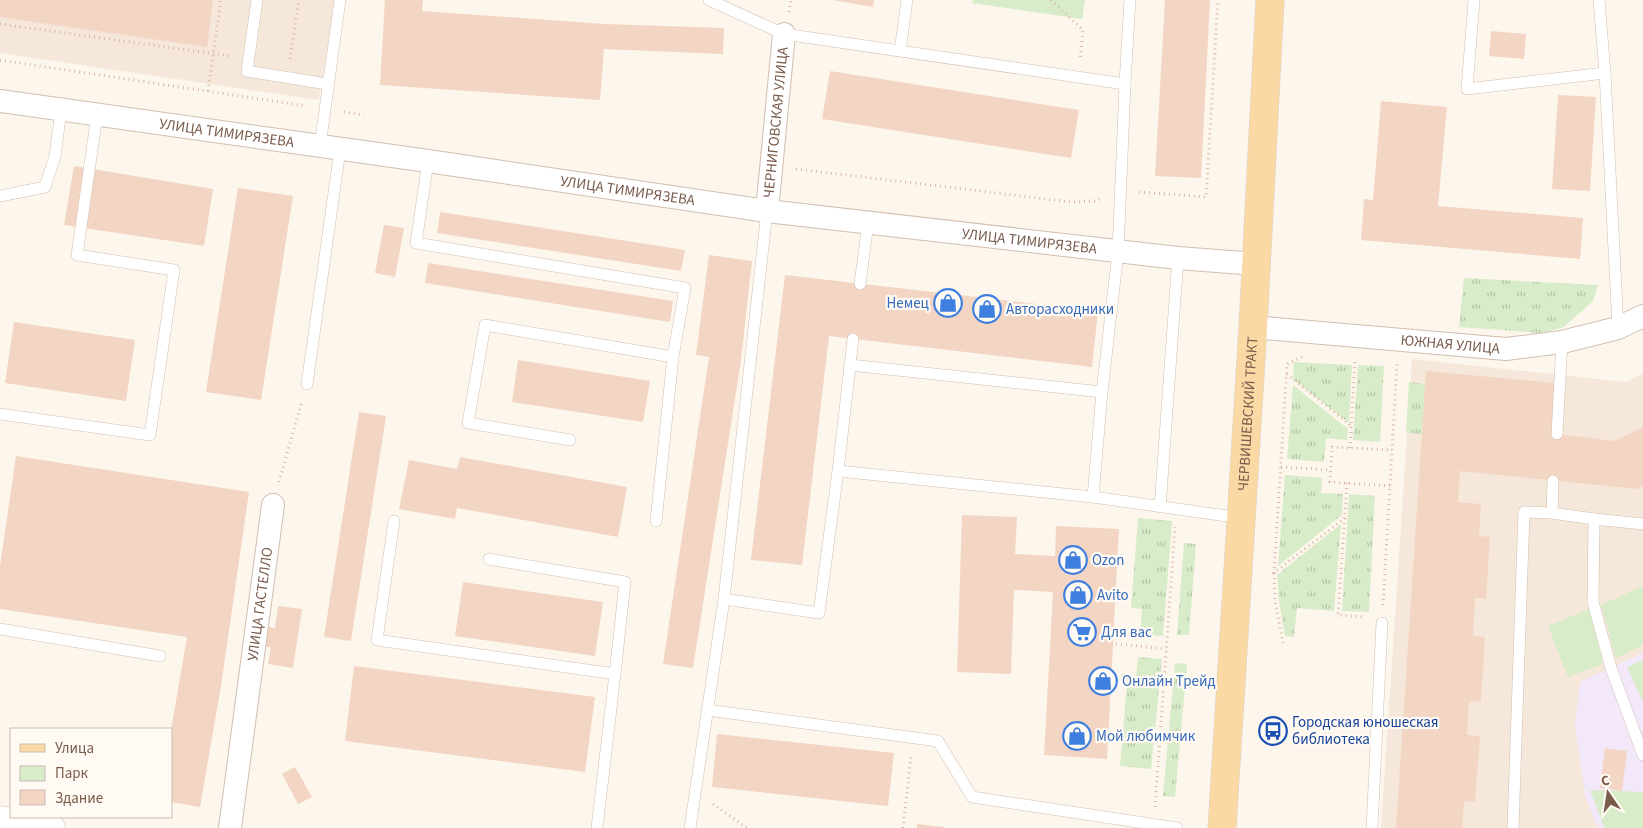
<svg xmlns="http://www.w3.org/2000/svg" width="1643" height="828" viewBox="0 0 1643 828" font-family="'Source Sans 3',sans-serif">
	<style>
		.residential { fill: #f5e8da }
		.education { fill: #f3e8fa }
		.grass { fill: url(#grass-tufts) }
		.park { fill: #d8ecc9 }
		.building { fill: #f3d5c3 }
		.lines { fill: none; stroke-linecap: round; stroke-linejoin: round }
		.service-casing { stroke: #d1beb0; stroke-width: 12 }
		.minor-casing { stroke: #d1beb0; stroke-width: 24 }
		.tertiary-casing { stroke: #d1beb0; stroke-width: 29 }
		.primary-casing { stroke: #dad1cd; stroke-width: 29 }
		.path { stroke: #d9b8a5; stroke-width: 3; stroke-dasharray: 1 4; stroke-linecap: butt }
		.service { stroke: #fff; stroke-width: 11 }
		.minor { stroke: #fff; stroke-width: 22 }
		.tertiary { stroke: #fff; stroke-width: 28 }
		.primary { stroke: #fbd9a5; stroke-width: 28 }
		.labels { text-anchor: middle; dominant-baseline: central; stroke-width: 4.5; stroke-linejoin: round; paint-order: stroke }
		.street-label { font-size: 15px; fill: #7a5c4d; stroke: #fffaf3 }
		.shop-label { font-size: 15px; fill: #366cbe; stroke: #fffaf3; text-anchor: start }
		.transit-label { font-size: 15px; fill: #164399; stroke: #fffaf3; text-anchor: start }
	</style>
	<defs>
		<pattern id="grass-tufts" width="24" height="20" patternUnits="userSpaceOnUse" patternTransform="scale(1.25)"><rect width="24" height="20" fill="#d8ecc9"/><path d="M3 7l-1-3M5 7V3M7 7l1-3M15 17l-1-3M17 17v-4M19 17l1-3" fill="none" stroke="#b4c2a5"/></pattern>
	</defs>
	<rect width="100%" height="100%" fill="#fdf6ec"/>
	<g class="residential">
		<polygon points="0,0 335,0 319,100 0,53"/>
		<polygon points="1412,359 1625,382 1643,374 1643,828 1381,828"/>
	</g>
	<polygon class="education" points="1643,653 1643,828 1598,828 1585,796 1575,723 1580,682"/>
	<g class="grass">
		<polygon points="1464,278 1598,285 1593,301 1564,327 1542,333 1459,327"/>
		<polygon points="1294,362 1352,365 1349,423 1293,379"/>
		<polygon points="1358,365 1384,366 1380,442 1353,440"/>
		<polygon points="1409,382 1425,384 1422,434 1406,433"/>
		<polygon points="1293,385 1348,429 1347,440 1326,438 1324,462 1287,459"/>
		<polygon points="1285,475 1322,478 1321,493 1343,494 1342,515 1278,566"/>
		<polygon points="1349,494 1375,496 1369,612 1342,611"/>
		<polygon points="1138,518 1172,521 1163,636 1140,634 1142,609 1131,608"/>
		<polygon points="1341,524 1334,611 1297,608 1294,637 1285,636 1279,601 1277,575"/>
		<polygon points="1184,543 1196,544 1189,635 1177,635"/>
		<polygon points="1138,657 1162,659 1151,769 1120,766 1127,683 1135,684"/>
		<polygon points="1175,663 1187,664 1175,797 1163,796"/>
	</g>
	<g class="park">
		<polygon points="973,0 1085,0 1082,19 972,3"/>
		<polygon points="1643,586 1643,645 1616,658 1601,605"/>
		<polygon points="1589,609 1603,664 1568,677 1548,626"/>
		<polygon points="1643,660 1643,702 1627,667"/>
		<polygon points="1590,790 1643,792 1643,828 1604,828"/>
	</g>
	<g class="building">
		<polygon points="0,0 213,0 207,47 0,17"/>
		<polygon points="385,0 423,0 422,11 605,24 724,28 723,54 604,49 600,100 380,85"/>
		<polygon points="833,0 874,0 873,7"/>
		<polygon points="1165,0 1210,0 1201,178 1155,176"/>
		<polygon points="1491,31 1526,34 1524,59 1489,56"/>
		<polygon points="830,71 1079,110 1071,158 822,119"/>
		<polygon points="1558,95 1596,97 1590,191 1552,189"/>
		<polygon points="1381,101 1447,107 1438,206 1583,218 1580,259 1361,240 1364,199 1373,200"/>
		<polygon points="74,166 213,189 204,246 64,225"/>
		<polygon points="238,188 293,196 261,400 206,392"/>
		<polygon points="440,212 685,250 681,271 437,233"/>
		<polygon points="384,225 404,228 395,277 375,273"/>
		<polygon points="709,255 752,261 741,360 693,668 663,664 709,357 716,358 696,355"/>
		<polygon points="428,263 673,301 670,322 425,283"/>
		<polygon points="785,275 1098,311 1092,367 829,336 802,565 751,560"/>
		<polygon points="14,322 135,340 126,401 5,383"/>
		<polygon points="518,360 650,381 643,422 512,402"/>
		<polygon points="1426,371 1555,383 1552,433 1614,441 1643,427 1643,486 1637,489 1460,471 1458,502 1481,504 1479,536 1490,537 1486,599 1475,598 1473,636 1485,637 1481,702 1469,701 1467,735 1480,736 1475,802 1464,801 1462,828 1396,828"/>
		<polygon points="359,412 386,416 351,641 324,637"/>
		<polygon points="16,456 249,492 221,686 200,807 171,802 171,730 187,637 0,609 0,566"/>
		<polygon points="460,457 627,487 618,537 457,508 455,519 399,509 409,460 457,469"/>
		<polygon points="962,515 1017,517 1015,554 1055,556 1056,526 1119,529 1107,759 1044,755 1053,592 1014,590 1011,674 957,672"/>
		<polygon points="463,582 603,602 595,656 455,636"/>
		<polygon points="278,606 302,609 293,668 268,664 271,647 265,647 268,627 275,628"/>
		<polygon points="354,666 595,697 585,772 345,741"/>
		<polygon points="717,734 894,753 888,806 712,787"/>
		<polygon points="1605,748 1627,751 1622,791 1600,788"/>
		<polygon points="295,767 312,797 298,804 282,774"/>
		<polygon points="917,824 944,827 944,828 917,828"/>
	</g>
	<g class="lines">
		<defs>
			<g id="service">
				<polyline points="257,0 247,71 327,84"/>
				<polyline points="709,0 784,34 1125,84 1118,252 1102,392 1093,497 1241,518"/>
				<polyline points="1474,0 1467,89 1605,73"/>
				<polyline points="1599,0 1605,73 1618,328"/>
				<polyline points="900,51 907,0"/>
				<polyline points="1125,84 1130,0"/>
				<polyline points="320,146 340,0"/>
				<polyline points="428,161 416,243 685,288 673,357 485,325 468,423 570,440"/>
				<polyline points="0,196 45,187 55,156 61,110"/>
				<polyline points="860,284 868,223"/>
				<polyline points="850,365 1102,392"/>
				<polyline points="307,384 340,150"/>
				<polyline points="0,414 150,435 174,270 77,255 97,115"/>
				<polyline points="1557,434 1562,342"/>
				<polyline points="838,471 1093,497"/>
				<polyline points="1160,507 1178,258"/>
				<polyline points="1552,513 1594,519 1643,524"/>
				<polyline points="1594,519 1593,602 1611,668 1643,755"/>
				<polyline points="394,521 377,640 615,674 597,828"/>
				<polyline points="656,521 673,357"/>
				<polyline points="489,559 625,582 615,674"/>
				<polyline points="724,599 819,613 838,471 853,339"/>
				<polyline points="0,629 160,656"/>
				<polyline points="707,710 938,741 972,797 1177,828"/>
				<polyline points="690,828 724,599 767,211"/>
				<polyline points="1372,828 1382,623"/>
				<polyline points="1513,828 1524,512 1552,513 1553,481"/>
			</g>
			<g id="minor">
				<path id="s1" d="M 0,101 L 428,161 L 767,211 L 1178,258 L 1256,264"/>
				<path id="s2" d="M 767,211 L 784,34"/>
				<path id="s3" d="M 1253,327 L 1506,349 L 1562,342 L 1618,328 L 1643,316"/>
				<path id="s4" d="M 230,828 L 273,505"/>
			</g>
			<polyline id="tertiary" points="0,820 51,828"/>
			<g id="primary">
				<path id="s5" d="M 1222,828 L 1253,327 L 1270,0"/>
			</g>
		</defs>
		<use href="#service" class="service-casing"/>
		<use href="#minor" class="minor-casing"/>
		<use href="#tertiary" class="tertiary-casing"/>
		<use href="#primary" class="primary-casing"/>
		<g class="path">
			<polyline points="1051,0 1083,30 1080,60"/>
			<polyline points="789,12 791,0"/>
			<polyline points="0,24 231,56"/>
			<polyline points="290,59 299,0"/>
			<polyline points="0,60 306,106"/>
			<polyline points="208,91 221,0"/>
			<polyline points="344,112 364,115"/>
			<polyline points="796,169 1072,202 1095,201 1102,198"/>
			<polyline points="1139,192 1206,197 1218,0"/>
			<polyline points="1302,357 1287,364 1274,573 1345,518"/>
			<polyline points="1287,374 1351,426"/>
			<polyline points="1350,448 1355,361"/>
			<polyline points="1281,467 1331,470"/>
			<polyline points="279,482 302,401"/>
			<polyline points="1347,483 1338,615 1365,617"/>
			<polyline points="1390,486 1330,482 1332,447 1392,450"/>
			<polyline points="1274,573 1275,601 1283,643"/>
			<polyline points="1383,605 1397,364"/>
			<polyline points="1116,644 1166,649"/>
			<polyline points="713,804 747,828"/>
			<polyline points="1155,807 1175,527"/>
			<polyline points="903,828 911,756"/>
		</g>
		<use href="#service" class="service"/>
		<use href="#minor" class="minor"/>
		<use href="#tertiary" class="tertiary"/>
		<use href="#primary" class="primary"/>
	</g>
	<defs>
		<symbol id="shop-ring" viewBox="-11 -11 22 22"><circle r="9.5" fill="#fffaf3" stroke="#3f7fe0" stroke-width="1.5"/><path d="M-5-2.5h2.3a2.7 3.5 0 0 1 5.4 0H5L5.5 6h-11ZM-1.5-2.5h3a1.5 2.3 0 0 0-3 0Z" fill="#3f7fe0"/></symbol>
		<symbol id="supermarket-ring" viewBox="-11 -11 22 22"><circle r="9.5" fill="#fffaf3" stroke="#3f7fe0" stroke-width="1.5"/><path d="M-6-5.5h2.5l.6 2H6L4.5 2H-2.5L-4.4-4H-6ZM-1.5 3.2a1.3 1.3 0 1 0 .1 0ZM3 3.2a1.3 1.3 0 1 0 .1 0Z" fill="#3f7fe0"/></symbol>
		<symbol id="bus-ring" viewBox="-11 -11 22 22"><circle r="9.5" fill="#fffaf3" stroke="#1a4fb4" stroke-width="1.5"/><path d="M-5-6H5V4H4V6H2V4H-2V6H-4V4H-5ZM-3.5-4V0h7V-4ZM-3.5 1.2v1.5H-2V1.2ZM2 1.2v1.5H3.5V1.2Z" fill="#1a4fb4"/></symbol>
	</defs>
	<g fill-rule="evenodd">
		<use href="#shop-ring" x="932" y="287" width="32" height="32"/>
		<use href="#shop-ring" x="971" y="293" width="32" height="32"/>
		<use href="#shop-ring" x="1057" y="544" width="32" height="32"/>
		<use href="#shop-ring" x="1062" y="579" width="32" height="32"/>
		<use href="#supermarket-ring" x="1066" y="616" width="32" height="32"/>
		<use href="#shop-ring" x="1087" y="665" width="32" height="32"/>
		<use href="#bus-ring" x="1257" y="715" width="32" height="32"/>
		<use href="#shop-ring" x="1061" y="720" width="32" height="32"/>
	</g>
	<g class="labels">
		<g class="street-label">
			<text stroke="none"><textPath href="#s2" startOffset="89">ЧЕРНИГОВСКАЯ УЛИЦА</textPath></text>
			<text stroke="none"><textPath href="#s1" startOffset="229">УЛИЦА ТИМИРЯЗЕВА</textPath></text>
			<text stroke="none"><textPath href="#s1" startOffset="634">УЛИЦА ТИМИРЯЗЕВА</textPath></text>
			<text stroke="none"><textPath href="#s1" startOffset="1039">УЛИЦА ТИМИРЯЗЕВА</textPath></text>
			<text stroke="none"><textPath href="#s3" startOffset="198">ЮЖНАЯ УЛИЦА</textPath></text>
			<text stroke="none"><textPath href="#s5" startOffset="415">ЧЕРВИШЕВСКИЙ ТРАКТ</textPath></text>
			<text stroke="none"><textPath href="#s4" startOffset="226">УЛИЦА ГАСТЕЛЛО</textPath></text>
		</g>
		<g class="shop-label">
			<text x="929" y="303" text-anchor="end">Немец</text>
			<text x="1006" y="309">Авторасходники</text>
			<text x="1092" y="560">Ozon</text>
			<text x="1097" y="595">Avito</text>
			<text x="1101" y="632">Для вас</text>
			<text x="1122" y="681">Онлайн Трейд</text>
			<text x="1096" y="736">Мой любимчик</text>
		</g>
		<g class="transit-label">
			<text x="1292" y="722">Городская юношеская<tspan x="1292" dy="17">библиотека</tspan></text>
		</g>
	</g>
	<rect x="10" y="728" width="162" height="90" fill="#fffaf3" stroke="#cabbb1"/>
	<rect x="20" y="744" width="25" height="8" fill="#fbd9a5" stroke="#cabbb1"/>
	<text x="55" y="753" font-size="15" fill="#7a5c4d">Улица</text>
	<rect x="20" y="766" width="25" height="15" fill="#d8ecc9" stroke="#cabbb1"/>
	<text x="55" y="778" font-size="15" fill="#7a5c4d">Парк</text>
	<rect x="20" y="790" width="25" height="15" fill="#f3d5c3" stroke="#cabbb1"/>
	<text x="55" y="803" font-size="15" fill="#7a5c4d">Здание</text>
	<g transform="translate(1608 793) rotate(347)" stroke="#fffaf3" stroke-width="4" paint-order="stroke">
	<path d="M0-4L9 19L0 12L-9 19Z" fill="#7a5c4d"/>
	<text y="-8" font-size="14" font-weight="bold" text-anchor="middle" fill="#7a5c4d">С</text>
	</g>
</svg>
